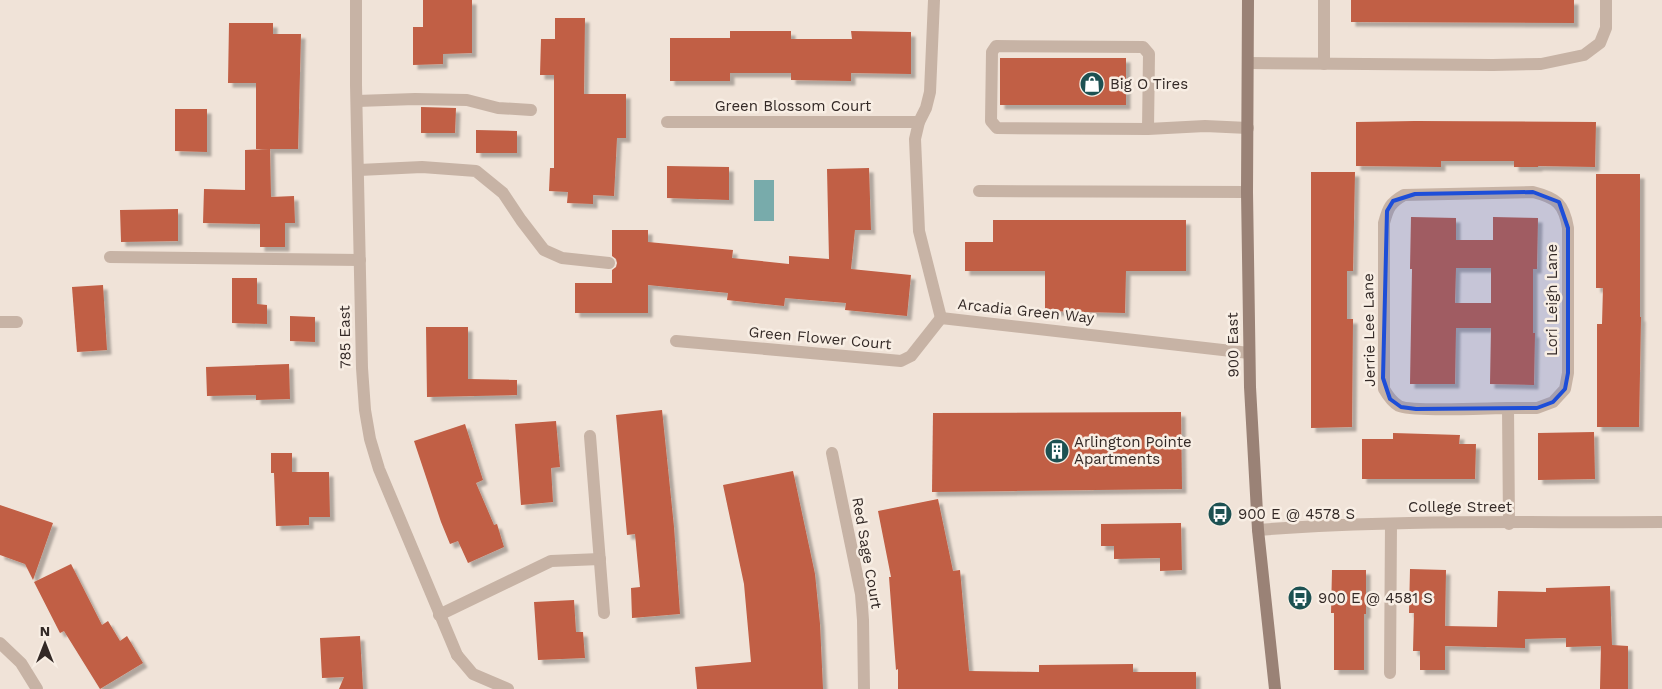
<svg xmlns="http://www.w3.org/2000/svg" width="1662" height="689" viewBox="0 0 1662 689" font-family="'Work Sans',sans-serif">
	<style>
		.water { fill: #78abab }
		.building { fill: #c15e44; fill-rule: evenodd; filter: url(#shadow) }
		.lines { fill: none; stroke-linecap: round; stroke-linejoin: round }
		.lane { stroke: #c7b3a5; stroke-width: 12 }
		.street { stroke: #c7b3a5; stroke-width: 12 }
		.secondary { stroke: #9a8276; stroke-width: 12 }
		.marked { fill: #1d4ed8; fill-opacity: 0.2; stroke: #1d4ed8; stroke-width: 4; stroke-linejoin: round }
		.labels { text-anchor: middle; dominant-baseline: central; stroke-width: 5; stroke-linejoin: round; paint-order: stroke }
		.poi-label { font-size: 15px; fill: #332926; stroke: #f8eee4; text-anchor: start }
		.street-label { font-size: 15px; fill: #332926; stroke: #f8eee4 }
	</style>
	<defs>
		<filter id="shadow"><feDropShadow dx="4.5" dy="4.5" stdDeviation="1" flood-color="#0004"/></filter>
	</defs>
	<rect width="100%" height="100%" fill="#f0e3d8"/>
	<rect class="water" x="754" y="180" width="20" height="41"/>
	<g class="building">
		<polygon points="423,0 472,0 472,53 443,54 443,64 413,65 413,27 423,27"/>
		<polygon points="1351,0 1574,0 1574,23 1351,22"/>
		<polygon points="555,18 585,18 584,94 626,94 626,138 617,138 614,196 593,195 593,204 567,203 568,192 549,191 550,168 554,168 554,75 540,75 541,39 555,39"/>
		<polygon points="229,23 273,23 273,34 301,34 298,149 256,149 256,83 228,83"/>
		<polygon points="730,31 791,31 791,39 852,39 851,31 911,32 911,74 851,73 851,81 791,80 791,73 730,73 730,81 670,81 670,38 730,38"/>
		<rect x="1000" y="58" width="126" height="47"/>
		<polygon points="421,107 456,108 455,133 421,133"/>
		<polygon points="175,109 207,109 207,152 175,151"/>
		<polygon points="1415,121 1596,122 1595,167 1538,166 1538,167 1514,167 1514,161 1441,161 1441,167 1356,166 1356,122"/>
		<polygon points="476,130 517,131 517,153 476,153"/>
		<polygon points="270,149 271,197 294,196 295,223 285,223 285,247 260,247 260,224 203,223 204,189 245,190 245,150"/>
		<polygon points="667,166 729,167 729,200 667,198"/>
		<polygon points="869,168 871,230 855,230 851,269 911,275 907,316 845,310 846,303 785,298 784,306 727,300 728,293 648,285 648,313 575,313 575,283 612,283 612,270 616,267 617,263 616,259 612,256 612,230 648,230 648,242 733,250 732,258 789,264 789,256 829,259 827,169"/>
		<polygon points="1311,172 1355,172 1353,271 1347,271 1347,319 1353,319 1352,427 1311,428"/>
		<polygon points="1596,174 1640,174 1640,317 1641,317 1639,427 1597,427 1597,324 1602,324 1603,288 1596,288"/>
		<polygon points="178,209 178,241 121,242 120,210"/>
		<path d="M 1411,217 L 1456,218 L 1456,240 L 1493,240 L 1493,217 L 1538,218 L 1537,269 L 1533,269 L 1533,333 L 1535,333 L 1534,385 L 1490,384 L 1491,328 L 1456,328 L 1455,384 L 1410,384 L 1412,269 L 1410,269 ZM 1456,268 L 1491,268 L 1491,303 L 1455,303 Z"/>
		<polygon points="993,220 1186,220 1186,271 1126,271 1125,313 1045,311 1045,271 965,271 965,242 993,242"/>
		<polygon points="232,278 257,278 257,304 267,305 267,324 232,323"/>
		<polygon points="103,285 107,350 77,352 72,287"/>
		<polygon points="290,316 315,317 315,342 290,341"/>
		<polygon points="426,327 468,327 468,379 517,380 517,395 427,397"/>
		<polygon points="289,364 290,399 256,400 256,395 207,396 206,367"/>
		<polygon points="662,410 674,527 680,614 632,618 631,588 640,587 635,534 627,535 616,415"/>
		<polygon points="1181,412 1182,489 932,492 933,413"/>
		<polygon points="556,421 560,467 551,468 553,502 521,505 515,424"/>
		<polygon points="465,424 483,480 476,483 494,525 497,524 504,547 468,563 458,541 450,544 441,522 414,441"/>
		<polygon points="1594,432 1595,479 1538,480 1538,433"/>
		<polygon points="1393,433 1460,435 1459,444 1476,444 1475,479 1362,479 1362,439 1393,439"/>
		<polygon points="271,453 292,453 292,472 329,472 330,517 309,517 309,525 276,526 274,473 271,473"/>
		<polygon points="793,471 815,574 820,624 823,689 697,689 695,667 751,662 744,584 723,485"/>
		<polygon points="938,499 953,571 960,570 969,671 1039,672 1039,665 1133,664 1133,672 1196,672 1196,689 898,689 898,669 896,670 889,577 891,577 878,511"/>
		<polygon points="0,505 53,523 33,580 25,564 0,555"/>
		<polygon points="1181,523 1182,570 1160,571 1160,558 1114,559 1114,546 1101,546 1101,524"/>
		<polygon points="71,564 102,625 108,621 120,641 127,636 143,663 100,689 64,631 60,633 34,582"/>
		<polygon points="1410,569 1446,570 1445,626 1497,627 1498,591 1546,592 1546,588 1610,586 1612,645 1628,646 1628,689 1600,689 1601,646 1566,647 1566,638 1525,639 1525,648 1445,646 1445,670 1420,670 1420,651 1413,651 1414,613 1409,613"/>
		<polygon points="1332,570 1366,570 1366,614 1364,614 1364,670 1334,670 1334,613 1331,613"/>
		<polygon points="574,600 576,632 583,632 585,658 538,660 534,602"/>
		<polygon points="360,636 363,689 339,689 344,677 322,678 320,638"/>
	</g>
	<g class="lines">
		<g class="lane">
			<polyline points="1248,63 1493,65 1541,64 1584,55 1600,43 1606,28 1606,0"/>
			<polyline points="1324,64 1324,0"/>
			<polyline points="357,101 415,99 467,100 498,108 531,110"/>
			<polyline points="1148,129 1149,54 1143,47 996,46 992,52 991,121 997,128 1148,129 1205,126 1248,128"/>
			<polyline points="359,170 422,167 476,171 503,193 521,220 544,250 562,258 609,263"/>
			<polyline points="979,191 1247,192"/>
			<polyline points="110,257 360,260"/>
			<polyline points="590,436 604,613"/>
			<polyline points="439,615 551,561 600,559"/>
			<polyline points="457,655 473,674 508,689"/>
		</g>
		<g class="street">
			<polyline points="356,0 356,85 362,368 365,410 370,439 379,469 457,655"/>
			<polyline points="934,0 930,92 926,108 919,122 915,139 919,231 941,318"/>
			<polyline points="667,122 919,122"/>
			<polyline points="941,318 1249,353"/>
			<polyline points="0,322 17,322"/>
			<polyline points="676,341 901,361 911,356 941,318"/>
			<path d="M 1508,408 C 1489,408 1411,412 1399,406 C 1392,402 1388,396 1384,389 L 1384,223 C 1388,208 1390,203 1404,195 L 1533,192 C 1557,198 1564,204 1568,228 L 1568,373 L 1565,389 L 1553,402 L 1537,408 L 1508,408 L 1509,524"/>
			<polyline points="832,453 861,594 863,620 864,689"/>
			<path d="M 1258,530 C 1392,519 1528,523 1662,522"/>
			<polyline points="0,643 21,663 37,689"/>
			<polyline points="1390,673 1391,524"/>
		</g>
		<polyline class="secondary" points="1248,0 1247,192 1250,387 1258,530 1275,689"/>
	</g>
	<path class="marked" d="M 1533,192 L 1559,202 L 1568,228 L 1568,373 L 1565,389 L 1553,402 L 1537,408 L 1416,409 L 1401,407 L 1390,399 L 1383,378 L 1387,211 L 1393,201 L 1415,194 Z"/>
	<defs>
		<symbol id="shop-disc" viewBox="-11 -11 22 22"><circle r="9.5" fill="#1d5152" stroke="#f8eee4"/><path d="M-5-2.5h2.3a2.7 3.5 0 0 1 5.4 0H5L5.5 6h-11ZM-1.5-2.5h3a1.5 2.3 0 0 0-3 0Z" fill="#fff"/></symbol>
		<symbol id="building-disc" viewBox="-11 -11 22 22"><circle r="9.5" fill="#1d5152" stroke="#f8eee4"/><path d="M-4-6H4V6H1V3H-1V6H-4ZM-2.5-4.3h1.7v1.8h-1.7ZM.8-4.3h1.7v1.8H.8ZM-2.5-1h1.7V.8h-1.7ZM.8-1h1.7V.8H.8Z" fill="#fff"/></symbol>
		<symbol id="bus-disc" viewBox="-11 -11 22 22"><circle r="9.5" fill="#1d5152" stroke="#f8eee4"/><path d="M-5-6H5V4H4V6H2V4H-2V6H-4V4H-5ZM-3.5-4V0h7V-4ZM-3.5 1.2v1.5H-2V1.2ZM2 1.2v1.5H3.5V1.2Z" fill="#fff"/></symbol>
	</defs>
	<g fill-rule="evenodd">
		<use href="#shop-disc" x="1078" y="70" width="28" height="28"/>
		<use href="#building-disc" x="1043" y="437" width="28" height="28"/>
		<use href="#bus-disc" x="1206" y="500" width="28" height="28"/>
		<use href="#bus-disc" x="1286" y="584" width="28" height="28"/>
	</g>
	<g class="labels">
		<g class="poi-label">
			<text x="1110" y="84">Big O Tires</text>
			<text x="1074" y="442">Arlington Pointe<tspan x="1074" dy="17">Apartments</tspan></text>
			<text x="1238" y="514">900 E @ 4578 S</text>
			<text x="1318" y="598">900 E @ 4581 S</text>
		</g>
		<g class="street-label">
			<text x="793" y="106">Green Blossom Court</text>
			<text transform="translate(1552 300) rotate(-90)">Lori Leigh Lane</text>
			<text transform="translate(1026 311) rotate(6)">Arcadia Green Way</text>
			<text transform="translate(1369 330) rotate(-91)">Jerrie Lee Lane</text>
			<text transform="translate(345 337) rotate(-91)">785 East</text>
			<text transform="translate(820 338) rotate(5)">Green Flower Court</text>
			<text transform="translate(1233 345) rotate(-91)">900 East</text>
			<text x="1460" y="507">College Street</text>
			<text transform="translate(867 553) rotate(80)">Red Sage Court</text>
		</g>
	</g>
	<g transform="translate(45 644)" stroke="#f8eee4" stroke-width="4" paint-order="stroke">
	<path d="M0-4L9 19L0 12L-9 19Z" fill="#332926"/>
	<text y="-8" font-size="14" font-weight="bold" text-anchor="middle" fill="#332926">N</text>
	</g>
</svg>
